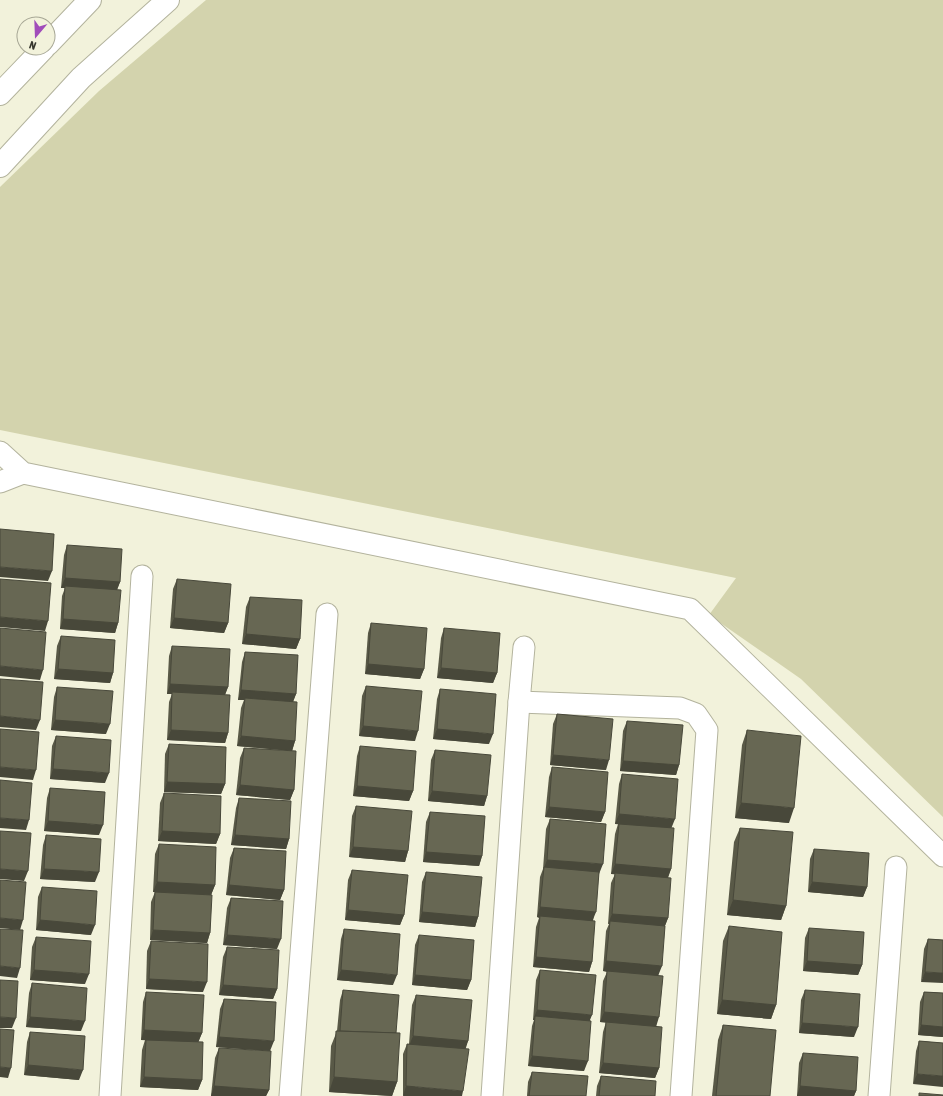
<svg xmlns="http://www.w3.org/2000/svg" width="943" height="1096" viewBox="0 0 943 1096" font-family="'Asap Condensed',sans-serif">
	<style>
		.green { fill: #d3d3ad }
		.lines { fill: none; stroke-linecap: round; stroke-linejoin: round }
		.street-casing { stroke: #b3b39d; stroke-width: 23 }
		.secondary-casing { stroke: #b3b39d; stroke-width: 24 }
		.street { stroke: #fff; stroke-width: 21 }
		.secondary { stroke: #fff; stroke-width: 22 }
		.wall { fill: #595947 }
		.shaded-wall { fill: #48483a }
		.building { fill: #676753; stroke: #48483a }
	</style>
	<rect width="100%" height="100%" fill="#f2f2db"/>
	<polygon class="green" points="206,0 943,0 943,817 801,679 709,615 736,578 0,430 0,187 99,91"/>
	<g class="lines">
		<defs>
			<g id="street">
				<polyline points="0,452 23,473 690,609 943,856"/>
				<polyline points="0,482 23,473"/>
				<polyline points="519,702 680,708 696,714 707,730 681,1096"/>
				<polyline points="110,1096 142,576"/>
				<polyline points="290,1096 327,614"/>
				<polyline points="492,1096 519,702 524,647"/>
				<polyline points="879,1096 896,867"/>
			</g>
			<g id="secondary">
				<polyline points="48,44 90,0"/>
				<polyline points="0,94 44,48"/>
				<polyline points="0,166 81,78 168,0"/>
			</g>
		</defs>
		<use href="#street" class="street-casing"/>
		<use href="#secondary" class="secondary-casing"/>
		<use href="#street" class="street"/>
		<use href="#secondary" class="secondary"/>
	</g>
	<g class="wall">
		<polygon points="67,545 120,582 117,590 118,623 115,633 60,629 62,596 65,588 61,588 64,555"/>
		<polygon points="177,579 228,623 224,633 170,628 173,589"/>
		<polygon points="250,597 300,639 296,649 242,644 246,607"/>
		<polygon points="371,623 424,669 420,679 365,674 368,633"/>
		<polygon points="444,628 497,673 493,683 437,678 441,638"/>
		<polygon points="61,636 113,673 110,683 54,679 57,646"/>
		<polygon points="172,646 228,687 225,695 228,733 225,743 167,740 169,702 172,694 167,694 169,656"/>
		<polygon points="245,652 296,694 293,702 295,741 292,751 237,746 241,708 244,700 238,700 242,662"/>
		<polygon points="366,686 415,741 359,736 362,696"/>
		<polygon points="57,687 106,734 51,730 54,697"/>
		<polygon points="440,689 489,744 433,739 437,699"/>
		<polygon points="557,714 606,770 550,765 553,724"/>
		<polygon points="627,721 679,765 676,775 620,771 623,731"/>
		<polygon points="747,730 789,823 735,818 742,745"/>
		<polygon points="56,736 105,783 50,779 52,746"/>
		<polygon points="169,744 225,784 221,794 164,792 165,754"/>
		<polygon points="360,746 413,791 409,801 353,796 357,756"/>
		<polygon points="244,748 294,790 290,800 236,795 240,758"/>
		<polygon points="435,750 487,796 484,806 428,801 431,760"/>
		<polygon points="552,767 605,812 601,822 545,817 549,777"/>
		<polygon points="622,774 671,869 668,878 668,918 665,926 658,976 656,1027 659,1068 655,1078 599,1073 603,1032 606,1022 612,1023 600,1022 603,981 607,972 603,971 606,931 609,924 608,924 611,883 615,874 611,874 615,834 618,824 615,824 619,784"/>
		<polygon points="50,788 99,835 44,831 47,798"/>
		<polygon points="164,793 220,834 216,844 158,841 160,803"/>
		<polygon points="239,798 289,839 286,849 231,845 236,808"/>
		<polygon points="356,806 408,851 405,862 349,857 352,816"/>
		<polygon points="430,812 482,856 479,866 423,862 426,822"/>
		<polygon points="550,819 599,873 593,921 592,962 589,972 533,967 536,927 539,918 537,917 540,877 543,869 546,829"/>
		<polygon points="740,828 786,906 781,920 727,915 734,842"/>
		<polygon points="46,835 95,882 40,879 43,845"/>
		<polygon points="159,844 215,885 211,895 210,933 207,943 150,940 151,902 155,892 153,892 155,854"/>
		<polygon points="234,848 284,890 280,900 226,895 230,858"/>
		<polygon points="814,849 867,887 863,897 808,892 810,859"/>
		<polygon points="352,870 404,915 400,925 345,920 348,880"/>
		<polygon points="426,872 478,917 475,927 419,922 422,882"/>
		<polygon points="42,887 91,935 36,930 38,897"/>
		<polygon points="231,898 277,949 223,945 227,908"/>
		<polygon points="729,926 776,1005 771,1019 717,1014 723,941"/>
		<polygon points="809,928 862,965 858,975 803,971 805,938"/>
		<polygon points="344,929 393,985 337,980 341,939"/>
		<polygon points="419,935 471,980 467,990 412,985 415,945"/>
		<polygon points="36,937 85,984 30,980 32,947"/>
		<polygon points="928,939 943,940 921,982 924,949"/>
		<polygon points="151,941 203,992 146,989 147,951"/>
		<polygon points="227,947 277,989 273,999 219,995 223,957"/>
		<polygon points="540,970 590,1020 584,1071 528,1066 532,1026 534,1020 533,1020 536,980"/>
		<polygon points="32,983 81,1031 26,1027 29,993"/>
		<polygon points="343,990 396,1033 397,1082 392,1096 329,1092 331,1046 337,1031 340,1000"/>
		<polygon points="805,990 854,1037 799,1033 801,1000"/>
		<polygon points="146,992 202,1033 198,1042 202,1080 198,1090 140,1087 142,1050 145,1040 141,1040 143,1002"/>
		<polygon points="924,992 943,993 943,1037 918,1035 920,1002"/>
		<polygon points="416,995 468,1041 465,1048 403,1096 403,1054 407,1044 409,1044 412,1005"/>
		<polygon points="224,999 270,1051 216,1047 220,1009"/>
		<polygon points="723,1025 770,1096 712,1096 718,1040"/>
		<polygon points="30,1032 79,1080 24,1075 27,1042"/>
		<polygon points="919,1041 943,1043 913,1084 916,1051"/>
		<polygon points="219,1048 269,1090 266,1096 211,1096 215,1058"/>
		<polygon points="803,1053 856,1091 854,1096 797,1096 799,1063"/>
		<polygon points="532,1072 586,1096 527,1096 528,1082"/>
		<polygon points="601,1076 655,1096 596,1096 597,1086"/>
	</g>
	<g class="shaded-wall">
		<polygon points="0,567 52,571 48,581 0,577"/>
		<polygon points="65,578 120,582 116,592 65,586 65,588 61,588"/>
		<polygon points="0,617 48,621 45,631 0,627"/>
		<polygon points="174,618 228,623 224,633 170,628"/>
		<polygon points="63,619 118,623 115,633 60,629"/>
		<polygon points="246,634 300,639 296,649 242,644"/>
		<polygon points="368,664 424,669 420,679 365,674"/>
		<polygon points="0,666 43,670 40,680 0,676"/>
		<polygon points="441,668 497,673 493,683 437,678"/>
		<polygon points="58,669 113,673 110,683 54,679"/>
		<polygon points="170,684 228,687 224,697 172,692 172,694 167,694"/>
		<polygon points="241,690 296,694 292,704 245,698 244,700 238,700"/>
		<polygon points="0,716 40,720 36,730 0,727"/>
		<polygon points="55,720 110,724 106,734 51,730"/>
		<polygon points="363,726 418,731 415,741 359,736"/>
		<polygon points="437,729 493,734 489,744 433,739"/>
		<polygon points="171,730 228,733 225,743 167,740"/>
		<polygon points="241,736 295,741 292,751 237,746"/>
		<polygon points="553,755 609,760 606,770 550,765"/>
		<polygon points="623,761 679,765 676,775 620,771"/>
		<polygon points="0,767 36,770 33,780 0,777"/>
		<polygon points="53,769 109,773 105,783 50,779"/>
		<polygon points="167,782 225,784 221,794 164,792"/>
		<polygon points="240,785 294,790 290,800 236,795"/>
		<polygon points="357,786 413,791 409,801 353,796"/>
		<polygon points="432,791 487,796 484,806 428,801"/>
		<polygon points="741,803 794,808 789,823 735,818"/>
		<polygon points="549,807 605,812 601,822 545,817"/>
		<polygon points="619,814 675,819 671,829 615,824"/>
		<polygon points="0,818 29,820 26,830 0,828"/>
		<polygon points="48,821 103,825 99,835 44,831"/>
		<polygon points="162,831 220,834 216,844 158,841"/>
		<polygon points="235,835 289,839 286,849 231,845"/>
		<polygon points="353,847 408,851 405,862 349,857"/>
		<polygon points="426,852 482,856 479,866 423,862"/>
		<polygon points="547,860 603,864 599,874 544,868"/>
		<polygon points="615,864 671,869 667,879 611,874"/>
		<polygon points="0,869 28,871 24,881 0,879"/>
		<polygon points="44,869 99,872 95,882 40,879"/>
		<polygon points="157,882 215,885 211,895 153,892"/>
		<polygon points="812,882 867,887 863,897 808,892"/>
		<polygon points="229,885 284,890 280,900 226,895"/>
		<polygon points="733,900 786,906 781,920 727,915"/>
		<polygon points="540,907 596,912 592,922 537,917"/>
		<polygon points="348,910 404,915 400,925 345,920"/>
		<polygon points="422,912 478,917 475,927 419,922"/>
		<polygon points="612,914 668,918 664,928 610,921 608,924"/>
		<polygon points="0,918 23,920 20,930 0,928"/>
		<polygon points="40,920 95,925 91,935 36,930"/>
		<polygon points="153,930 210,933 207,943 150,940"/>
		<polygon points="227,935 281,939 277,949 223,945"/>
		<polygon points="536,957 592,962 589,972 533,967"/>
		<polygon points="606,961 662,966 658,976 603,971"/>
		<polygon points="807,961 862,965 858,975 803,971"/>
		<polygon points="0,966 20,968 17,978 0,976"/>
		<polygon points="34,970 89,974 85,984 30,980"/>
		<polygon points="341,970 397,975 393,985 337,980"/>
		<polygon points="925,972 943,973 943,983 921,982"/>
		<polygon points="415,975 471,980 467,990 412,985"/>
		<polygon points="149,979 207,982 203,992 146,989"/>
		<polygon points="223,985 277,989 273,999 219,995"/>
		<polygon points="722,1000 776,1005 771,1019 717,1014"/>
		<polygon points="537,1010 592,1015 588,1025 535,1016 534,1020 533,1020"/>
		<polygon points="604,1012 659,1017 656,1027 600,1022"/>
		<polygon points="0,1017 16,1018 12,1028 0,1028"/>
		<polygon points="30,1017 85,1021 81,1031 26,1027"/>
		<polygon points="802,1023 858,1027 854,1037 799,1033"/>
		<polygon points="921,1025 943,1027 943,1037 918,1035"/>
		<polygon points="144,1030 202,1033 198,1043 141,1040"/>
		<polygon points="413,1036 468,1041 465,1051 409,1046"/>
		<polygon points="219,1037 274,1041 270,1051 216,1047"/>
		<polygon points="532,1056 588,1061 584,1071 528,1066"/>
		<polygon points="603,1063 659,1068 655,1078 599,1073"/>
		<polygon points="28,1065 83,1070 79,1080 24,1075"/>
		<polygon points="0,1067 11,1068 8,1078 0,1077"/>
		<polygon points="917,1074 943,1076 943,1087 913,1084"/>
		<polygon points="144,1077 202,1080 198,1090 140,1087"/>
		<polygon points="334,1077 397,1082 392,1096 329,1092"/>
		<polygon points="214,1086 269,1090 266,1096 211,1096"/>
		<polygon points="406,1086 463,1091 462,1096 403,1096"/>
		<polygon points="800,1086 856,1091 854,1096 797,1096"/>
	</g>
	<g class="building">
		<polygon points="0,529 54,534 52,571 0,567"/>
		<polygon points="67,545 122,549 120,582 65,578"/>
		<polygon points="0,579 51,583 48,621 0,617"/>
		<polygon points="177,579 231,584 228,623 174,618"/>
		<polygon points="65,586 121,590 118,623 63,619"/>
		<polygon points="250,597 302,600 300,639 246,634"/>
		<polygon points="371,623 427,628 424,669 368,664"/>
		<polygon points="0,628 46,632 43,670 0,666"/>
		<polygon points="444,628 500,633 497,673 441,668"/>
		<polygon points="61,636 115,640 113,673 58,669"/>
		<polygon points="172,646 230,649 228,687 170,684"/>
		<polygon points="245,652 298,655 296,694 241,690"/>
		<polygon points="0,679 43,682 40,720 0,716"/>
		<polygon points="366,686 422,691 418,731 363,726"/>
		<polygon points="57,687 113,691 110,724 55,720"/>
		<polygon points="440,689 496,694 493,734 437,729"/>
		<polygon points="172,692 230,695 228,733 171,730"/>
		<polygon points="245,698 297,702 295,741 241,736"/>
		<polygon points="557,714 613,719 609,760 553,755"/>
		<polygon points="627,721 683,725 679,765 623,761"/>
		<polygon points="0,729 39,732 36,770 0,767"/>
		<polygon points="747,730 801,736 794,808 741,803"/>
		<polygon points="56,736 111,740 109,773 53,769"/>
		<polygon points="169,744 226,747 225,784 167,782"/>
		<polygon points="360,746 416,751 413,791 357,786"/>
		<polygon points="244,748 296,751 294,790 240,785"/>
		<polygon points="435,750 491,755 487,796 432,791"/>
		<polygon points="552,767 608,772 605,812 549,807"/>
		<polygon points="622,774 678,779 675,819 619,814"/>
		<polygon points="0,780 32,783 29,820 0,818"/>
		<polygon points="50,788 105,792 103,825 48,821"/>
		<polygon points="164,793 221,796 220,834 162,831"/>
		<polygon points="239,798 291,801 289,839 235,835"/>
		<polygon points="356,806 412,811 408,851 353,847"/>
		<polygon points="430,812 485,816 482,856 426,852"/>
		<polygon points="550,819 606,824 603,864 547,860"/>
		<polygon points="619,824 674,828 671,869 615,864"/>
		<polygon points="740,828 793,832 786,906 733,900"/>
		<polygon points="0,831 31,833 28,871 0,869"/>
		<polygon points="46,835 101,839 99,872 44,869"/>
		<polygon points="159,844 216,847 215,885 157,882"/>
		<polygon points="234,848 286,851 284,890 229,885"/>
		<polygon points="814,849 869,853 867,887 812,882"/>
		<polygon points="544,867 599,872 596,912 540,907"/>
		<polygon points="352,870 408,875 404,915 348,910"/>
		<polygon points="426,872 482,877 478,917 422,912"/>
		<polygon points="615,873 671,878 668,918 612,914"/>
		<polygon points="0,880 26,882 23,920 0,918"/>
		<polygon points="42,887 97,891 95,925 40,920"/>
		<polygon points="155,892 212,895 210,933 153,930"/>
		<polygon points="231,898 283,901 281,939 227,935"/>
		<polygon points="540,916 595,921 592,962 536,957"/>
		<polygon points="610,921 665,926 662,966 606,961"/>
		<polygon points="729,926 782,932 776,1005 722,1000"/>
		<polygon points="809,928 864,932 862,965 807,961"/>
		<polygon points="0,929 23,930 20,968 0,966"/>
		<polygon points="344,929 400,934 397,975 341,970"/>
		<polygon points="419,935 474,940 471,980 415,975"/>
		<polygon points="36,937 91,941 89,974 34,970"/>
		<polygon points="928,939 943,940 943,973 925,972"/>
		<polygon points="151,941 208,944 207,982 149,979"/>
		<polygon points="227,947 279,950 277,989 223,985"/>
		<polygon points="540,970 596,975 592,1015 537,1010"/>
		<polygon points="607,971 663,976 659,1017 604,1012"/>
		<polygon points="0,980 18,981 16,1018 0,1017"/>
		<polygon points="32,983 87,988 85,1021 30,1017"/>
		<polygon points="343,990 399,995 396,1033 340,1031"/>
		<polygon points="805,990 860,994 858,1027 802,1023"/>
		<polygon points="146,992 204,995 202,1033 144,1030"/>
		<polygon points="924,992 943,993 943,1027 921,1025"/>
		<polygon points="416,995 472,1000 468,1041 413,1036"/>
		<polygon points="224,999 276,1002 274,1041 219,1037"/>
		<polygon points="535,1016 591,1021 588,1061 532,1056"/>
		<polygon points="606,1022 662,1027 659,1068 603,1063"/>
		<polygon points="723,1025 776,1030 770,1096 716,1096"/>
		<polygon points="0,1029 14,1030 11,1068 0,1067"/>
		<polygon points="336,1031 400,1033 397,1082 334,1077"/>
		<polygon points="30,1032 85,1036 83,1070 28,1065"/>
		<polygon points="146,1040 203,1042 202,1080 144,1077"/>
		<polygon points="919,1041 943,1043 943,1076 917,1074"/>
		<polygon points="407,1044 469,1049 463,1091 406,1086"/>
		<polygon points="219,1048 271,1051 269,1090 214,1086"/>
		<polygon points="803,1053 858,1057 856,1091 800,1086"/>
		<polygon points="532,1072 588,1076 586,1096 529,1096"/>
		<polygon points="601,1076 656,1081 655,1096 599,1096"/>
		<polygon points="919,1093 943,1095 943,1096 919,1096"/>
	</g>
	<g transform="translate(36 36) rotate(199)"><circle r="19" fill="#f2f2db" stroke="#a7a795"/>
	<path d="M0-3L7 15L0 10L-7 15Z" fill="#a14cba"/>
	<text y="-6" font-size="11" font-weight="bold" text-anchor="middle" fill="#36362d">N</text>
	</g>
</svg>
